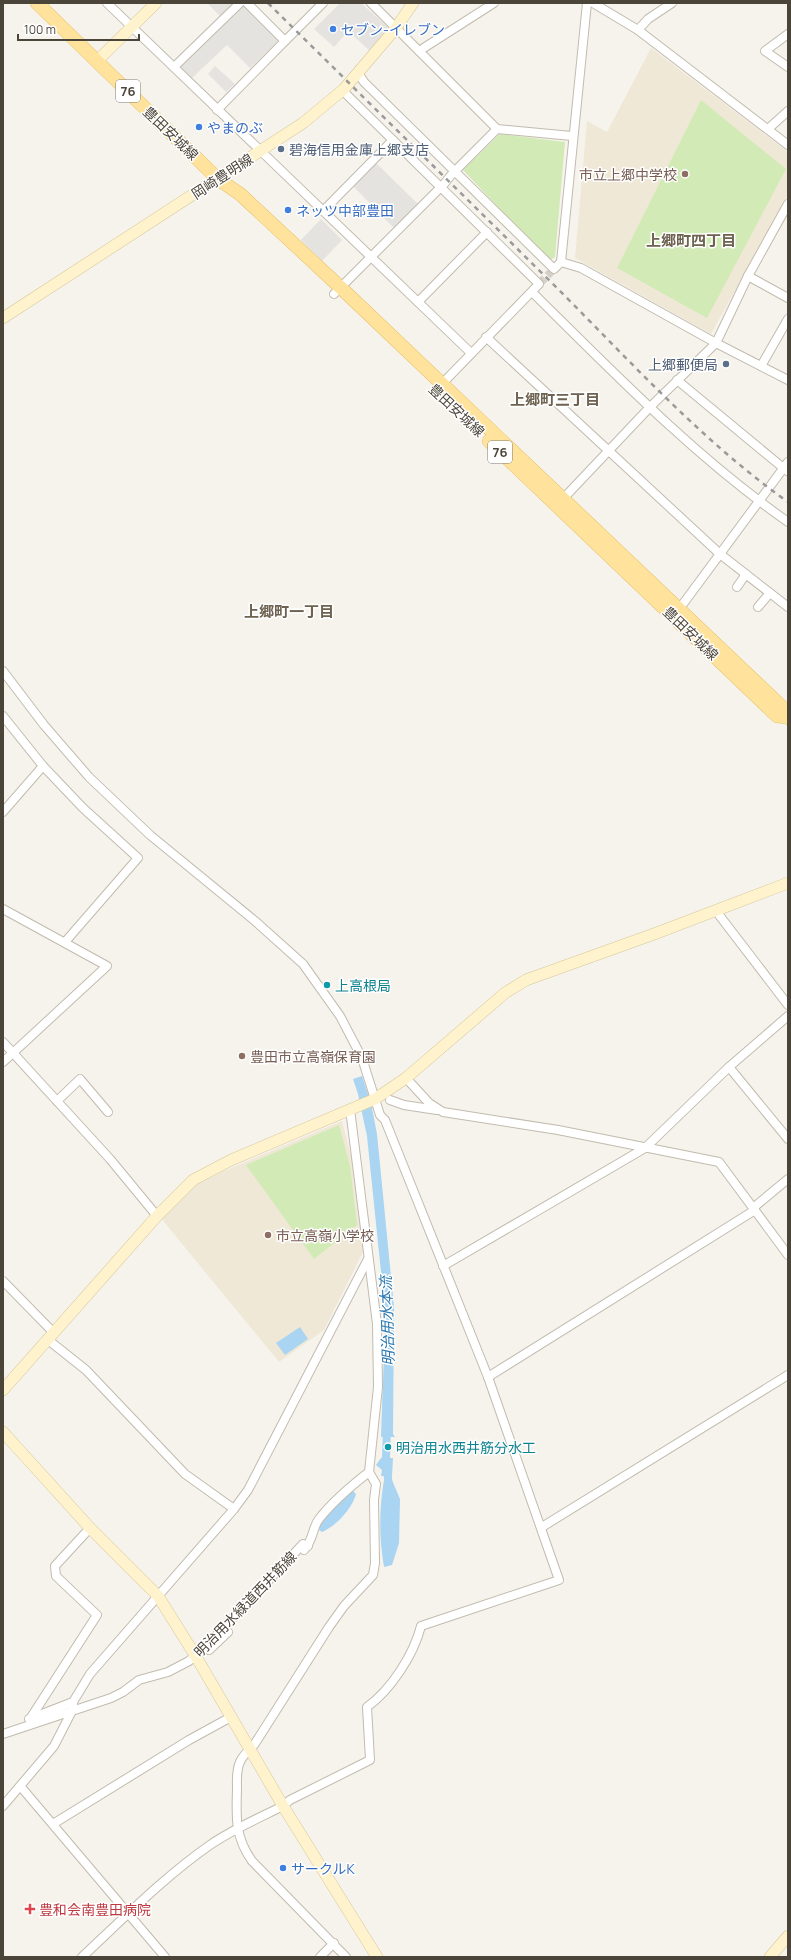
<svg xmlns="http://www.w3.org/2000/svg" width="791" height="1960" viewBox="0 0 791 1960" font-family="Manrope,'Noto Sans JP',sans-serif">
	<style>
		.education { fill: #efe8d6 }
		.green { fill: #d2eab5 }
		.parking { fill: #e5e3e0 }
		.water { fill: #a9d4f2 }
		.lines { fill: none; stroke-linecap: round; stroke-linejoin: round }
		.canal { stroke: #a9d4f2; stroke-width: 8 }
		.street-tunnel { stroke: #d4d0c8; stroke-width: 8; stroke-dasharray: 8 4; stroke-linecap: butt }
		.street-casing { stroke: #c2bbae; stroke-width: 10 }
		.secondary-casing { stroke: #d6c79b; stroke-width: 12 }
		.primary-casing { stroke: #e6c16a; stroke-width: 14 }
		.street { stroke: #fff; stroke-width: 8 }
		.secondary { stroke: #fff3cd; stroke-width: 11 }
		.primary { stroke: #ffe39c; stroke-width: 13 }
		.rail { stroke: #9a9a9a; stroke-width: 2.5; stroke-dasharray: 5 5; stroke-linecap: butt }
		.shop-dot { fill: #3f7fe0; stroke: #fff; stroke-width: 1.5 }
		.service-dot { fill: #5c6f8a; stroke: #fff; stroke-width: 1.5 }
		.education-dot { fill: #8d6e63; stroke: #fff; stroke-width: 1.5 }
		.culture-dot { fill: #0f9aa8; stroke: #fff; stroke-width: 1.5 }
		.health-dot { fill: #e0444e; stroke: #fff; stroke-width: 1.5 }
		.labels { text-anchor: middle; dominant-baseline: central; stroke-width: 3; stroke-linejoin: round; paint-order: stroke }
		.shield { fill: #fff; stroke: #817c74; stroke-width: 1 }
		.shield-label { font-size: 13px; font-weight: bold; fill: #4b4439 }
		.shop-label { font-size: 14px; fill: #366cbe; stroke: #fff; text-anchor: start }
		.street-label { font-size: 14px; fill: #4b4439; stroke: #fff }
		.service-label { font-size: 14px; fill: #4e5e75; stroke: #fff; text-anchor: start }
		.education-label { font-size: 14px; fill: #785e54; stroke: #fff; text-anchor: start }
		.culture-label { font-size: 14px; fill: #0d838f; stroke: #fff; text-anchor: start }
		.health-label { font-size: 14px; fill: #be3a42; stroke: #fff; text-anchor: start }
		.neighbourhood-label { font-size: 15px; font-weight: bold; fill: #6e6250; stroke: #fff }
		.water-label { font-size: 15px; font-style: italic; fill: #2e7ab2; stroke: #fff }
	</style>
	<rect width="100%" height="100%" fill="#f6f3ec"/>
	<g class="education">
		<polygon points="651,48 788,152 788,195 711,334 575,258 587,121 607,132"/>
		<polygon points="342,1121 353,1164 363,1252 324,1330 279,1362 160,1217 196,1185 224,1171"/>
	</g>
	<g class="green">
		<polygon points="701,100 786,169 707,318 617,268"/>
		<polygon points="500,134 565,142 555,257 549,261 463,170"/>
		<polygon points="339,1125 350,1166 357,1225 314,1259 246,1165"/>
	</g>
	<g class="parking">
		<polygon points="207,3 237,3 222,18"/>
		<polygon points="340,3 361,3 390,29 370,51 348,31 334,47 314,29"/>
		<polygon points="244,5 279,40 250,68 227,45 191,79 179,67"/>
		<polygon points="215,66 235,84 226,92 208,74"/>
		<polygon points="376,163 418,204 394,228 353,186"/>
		<polygon points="321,219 342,240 322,261 301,240"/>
	</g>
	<g class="water">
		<polygon points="362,1076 371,1103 377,1134 394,1307 393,1434 395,1437 381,1437 385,1324 384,1301 367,1136 358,1094 353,1079"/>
		<polygon points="300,1327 308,1339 285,1355 276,1343"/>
		<polygon points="381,1458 393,1458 392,1476 381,1476 382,1470 376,1465"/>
		<path d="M 384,1480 L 392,1480 L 400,1499 L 399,1543 L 392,1565 L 384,1567 C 379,1538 379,1509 384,1480 Z"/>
		<path d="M 353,1491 L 356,1494 C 352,1509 336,1526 322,1532 L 319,1530 C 323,1515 339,1497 353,1491 Z"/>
	</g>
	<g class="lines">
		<polyline class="canal" points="387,1427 386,1458 389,1489"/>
		<polyline class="street-tunnel" points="539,284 554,269"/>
		<defs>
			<g id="street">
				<polyline points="107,3 471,353"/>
				<polyline points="371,3 497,129 572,136"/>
				<polyline points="593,3 638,30 788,145"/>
				<polyline points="638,30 648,19 672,3"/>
				<polyline points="788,34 765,51 788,67"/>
				<polyline points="285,41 323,3"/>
				<polyline points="419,51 494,3"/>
				<polyline points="174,67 240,3"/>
				<polyline points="358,73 364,82 554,269 561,262 587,3"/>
				<polyline points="342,90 539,284 436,390"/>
				<polyline points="217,110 285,41 247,3"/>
				<polyline points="768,129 788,111"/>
				<polyline points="323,211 393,140"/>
				<polyline points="561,262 581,268 716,343 788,380"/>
				<polyline points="748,276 788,298"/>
				<path d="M 532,292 C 613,372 694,456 788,522"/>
				<polyline points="334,294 444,184 452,174 497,129"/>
				<polyline points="418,302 487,232"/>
				<polyline points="486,337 720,554 788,607"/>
				<polyline points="761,366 788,319"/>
				<polyline points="677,380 787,471"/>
				<polyline points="560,502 650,407 716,343 748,276 788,204"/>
				<polyline points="737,587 746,574"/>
				<polyline points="758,607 770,593"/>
				<polyline points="677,612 788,462"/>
				<path d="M 3,671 L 44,725 L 89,777 L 150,835 L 255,921 L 303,964 L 340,1016 L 362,1058 L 380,1115 L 385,1120 L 488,1377 L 559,1580 L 421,1626 C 414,1654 391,1690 367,1707 L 370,1760 L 290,1800 L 283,1806 C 259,1818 233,1829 210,1845 C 164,1877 123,1919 82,1957"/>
				<polyline points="3,716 43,766 83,808 138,858 65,942"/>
				<polyline points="3,812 43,766"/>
				<polyline points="3,909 107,966 3,1062"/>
				<polyline points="716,911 788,1005"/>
				<polyline points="3,1042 110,1159 157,1216"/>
				<polyline points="729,1067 788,1139"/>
				<polyline points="406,1078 429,1103 443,1112 558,1130 719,1162 788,1255"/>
				<polyline points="390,1100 404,1105 437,1110"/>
				<polyline points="57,1101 80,1079 108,1112"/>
				<polyline points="753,1208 788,1179"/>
				<polyline points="443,1266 645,1148 729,1067 788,1016"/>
				<polyline points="3,1281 53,1332"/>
				<polyline points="47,1339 86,1370 185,1474 234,1509"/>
				<polyline points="488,1377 755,1210"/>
				<polyline points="542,1527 788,1375"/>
				<path d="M 304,1550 C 314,1539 312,1528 319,1519 C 333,1501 351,1486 369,1472"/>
				<polyline points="209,1650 228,1632"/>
				<polyline points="29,1719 73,1702"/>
				<polyline points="30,1719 97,1615 56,1576 55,1566 90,1528"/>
				<polyline points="3,1734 111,1698 123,1692 139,1680 168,1672 189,1661 212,1640 303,1544 308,1546"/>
				<polyline points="21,1787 165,1957"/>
				<polyline points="3,1806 54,1746 73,1709 73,1702 90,1674 234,1509 248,1490 368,1259"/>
				<polyline points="53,1824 189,1740 231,1717"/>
				<polyline points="320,1957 334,1943"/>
				<path d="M 346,1957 L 252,1861 C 235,1837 236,1818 237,1789 C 237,1780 236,1770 240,1762 C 243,1755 249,1750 254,1745 L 329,1627 L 344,1606 L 373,1575 L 375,1563 L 374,1500 L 376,1484 L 369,1472 L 378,1387 L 377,1324 L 350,1109"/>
			</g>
			<g id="secondary">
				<polyline points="97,61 156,3"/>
				<polyline points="3,318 303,123 344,89 396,28 413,3"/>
				<polyline points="3,1390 157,1216 193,1180 231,1160 375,1099 406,1078 505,993 526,980 654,934 788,883"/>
				<polyline points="3,1432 90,1528 158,1596 198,1660 283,1806 377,1957"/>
				<polyline points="770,1957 788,1936"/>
			</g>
			<g id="primary">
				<polyline points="37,3 218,179 240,194 340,287 782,707 788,718"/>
				<polyline points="489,441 777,716 787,717"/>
			</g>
		</defs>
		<use href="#street" class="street-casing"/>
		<use href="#secondary" class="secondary-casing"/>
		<use href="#primary" class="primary-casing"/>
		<use href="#street" class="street"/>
		<use href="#secondary" class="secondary"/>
		<use href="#primary" class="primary"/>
		<path class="rail" d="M 268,3 C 364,98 461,193 557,288 C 631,362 702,441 788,502"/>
	</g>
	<g class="shop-dot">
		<circle cx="333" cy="29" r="4"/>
		<circle cx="199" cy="127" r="4"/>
		<circle cx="288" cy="210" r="4"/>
		<circle cx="283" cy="1868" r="4"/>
	</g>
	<g class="service-dot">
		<circle cx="281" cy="149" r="4"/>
		<circle cx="726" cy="364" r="4"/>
	</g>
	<g class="education-dot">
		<circle cx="685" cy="174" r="4"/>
		<circle cx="242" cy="1056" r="4"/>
		<circle cx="268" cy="1235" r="4"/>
	</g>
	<g class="culture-dot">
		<circle cx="327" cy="985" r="4"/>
		<circle cx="388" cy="1447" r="4"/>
	</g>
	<path class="health-dot" d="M28 1903h4v4h4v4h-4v4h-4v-4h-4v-4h4z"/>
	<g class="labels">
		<g class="shield">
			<rect x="116" y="80" width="24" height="22" rx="3"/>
			<rect x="488" y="441" width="24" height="22" rx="3"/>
		</g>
		<g class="shield-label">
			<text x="128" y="91">76</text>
			<text x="500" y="452">76</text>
		</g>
		<g class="shop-label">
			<text x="341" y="29">セブン-イレブン</text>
			<text x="207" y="127">やまのぶ</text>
			<text x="296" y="210">ネッツ中部豊田</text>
			<text x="291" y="1868">サークルK</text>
		</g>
		<g class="street-label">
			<text transform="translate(171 133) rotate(44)">豊田安城線</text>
			<text transform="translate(222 176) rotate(-33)">岡崎豊明線</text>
			<text transform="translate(457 410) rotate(43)">豊田安城線</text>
			<text transform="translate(691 633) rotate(44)">豊田安城線</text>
			<text transform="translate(245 1604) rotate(-46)">明治用水緑道西井筋線</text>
		</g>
		<g class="service-label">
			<text x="289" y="149">碧海信用金庫上郷支店</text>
			<text x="718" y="364" text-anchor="end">上郷郵便局</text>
		</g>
		<g class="education-label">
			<text x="677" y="174" text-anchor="end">市立上郷中学校</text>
			<text x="250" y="1056">豊田市立高嶺保育園</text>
			<text x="276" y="1235">市立高嶺小学校</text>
		</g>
		<g class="culture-label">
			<text x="335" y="985">上高根局</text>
			<text x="396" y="1447">明治用水西井筋分水工</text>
		</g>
		<g class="health-label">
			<text x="39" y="1909">豊和会南豊田病院</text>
		</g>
		<g class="neighbourhood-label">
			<text x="691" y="240">上郷町四丁目</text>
			<text x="555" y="399">上郷町三丁目</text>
			<text x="289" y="611">上郷町一丁目</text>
		</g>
		<g class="water-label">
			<text transform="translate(387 1321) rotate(-92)">明治用水本流</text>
		</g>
	</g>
	<rect width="791" height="1960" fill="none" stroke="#4b4439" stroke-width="8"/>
	<path d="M18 34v6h121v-6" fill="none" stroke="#4b4439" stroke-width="2"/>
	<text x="24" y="34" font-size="12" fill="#4b4439" stroke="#ffffff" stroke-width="3" paint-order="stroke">100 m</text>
</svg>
